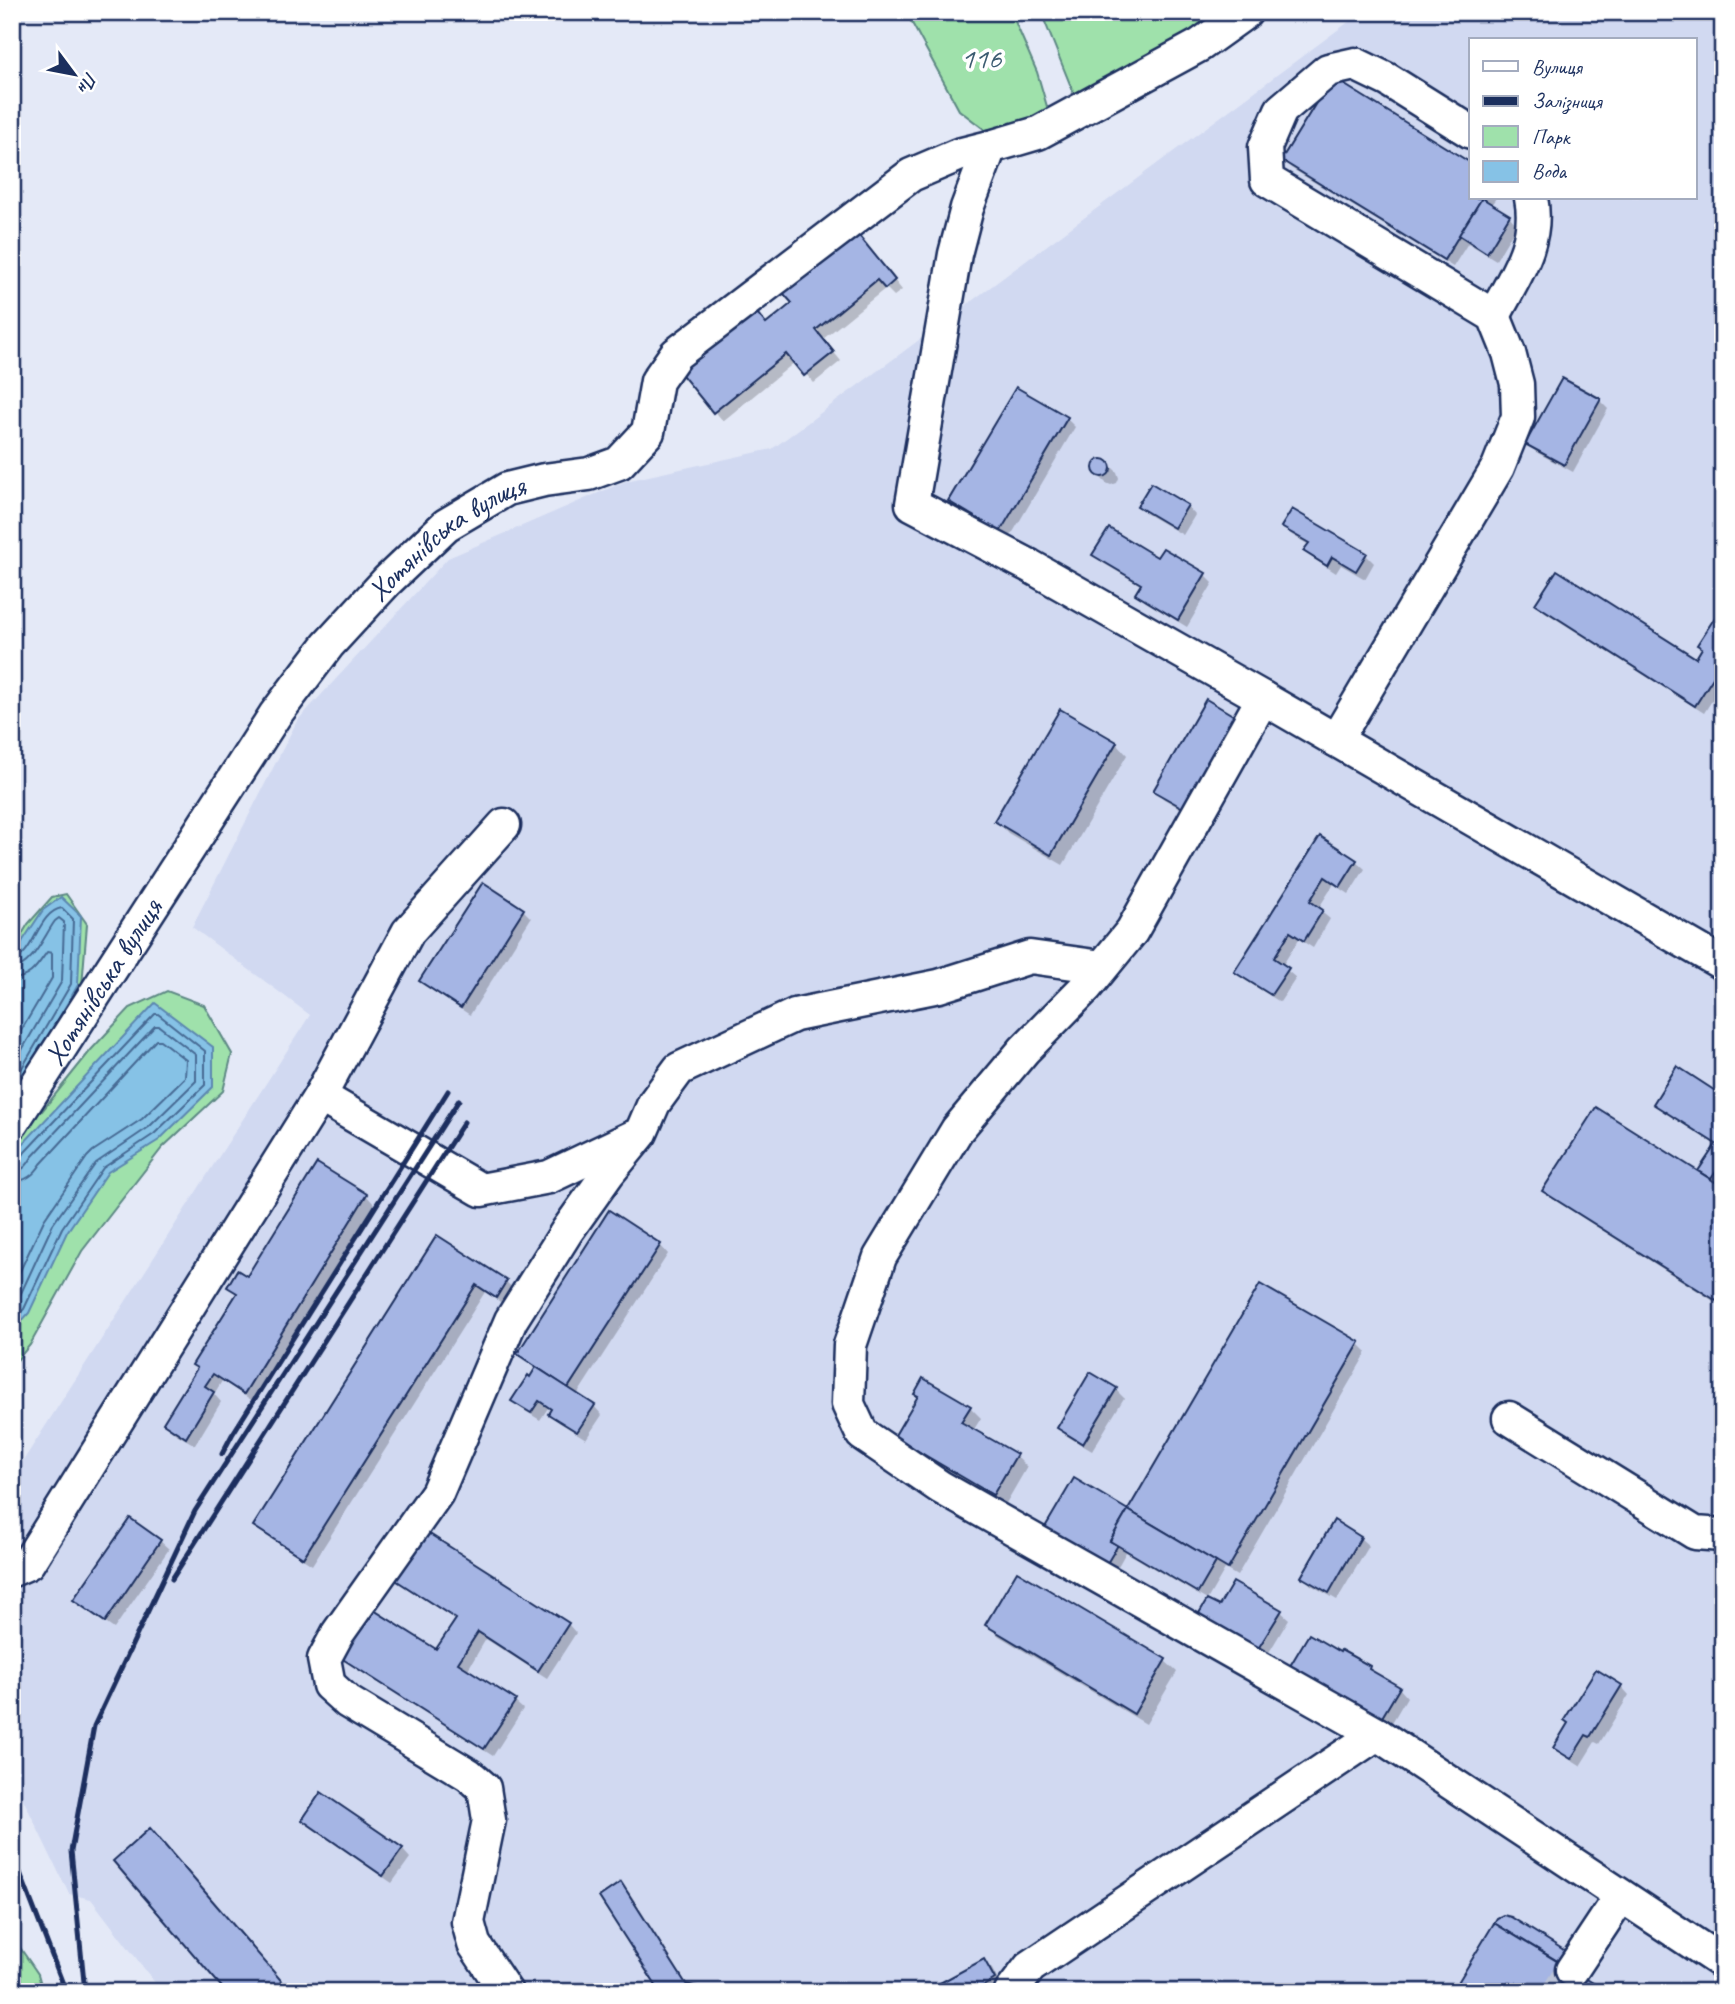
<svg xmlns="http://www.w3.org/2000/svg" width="1735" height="2004" viewBox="0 0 1735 2004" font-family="Caveat,sans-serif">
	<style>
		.built { fill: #d1d9f1; fill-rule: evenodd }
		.green { fill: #9fe1ab; stroke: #5d8884; stroke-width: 2 }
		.water { fill: #86c2e6; stroke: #5b87b0; stroke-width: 2 }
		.shadow { fill: #0003 }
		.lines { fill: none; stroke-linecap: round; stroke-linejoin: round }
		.shore { stroke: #466a94; stroke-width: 2 }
		.building { fill: #a5b5e4; stroke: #1b2f5e; stroke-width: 2 }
		.minor-tunnel { stroke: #bcc4d8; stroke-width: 32; stroke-dasharray: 32 16; stroke-linecap: butt }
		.minor-casing { stroke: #1b2f5e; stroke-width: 37 }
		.minor { stroke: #fff; stroke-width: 32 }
		.rail { stroke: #1b2f5e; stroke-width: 5 }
		.labels { text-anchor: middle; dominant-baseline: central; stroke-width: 7; stroke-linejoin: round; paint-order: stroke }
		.park-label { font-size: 30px; fill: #3c5c71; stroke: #fff }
		.street-label { font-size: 30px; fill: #1b2f5e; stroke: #fff }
	</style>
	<rect width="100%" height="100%" fill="#e4e9f7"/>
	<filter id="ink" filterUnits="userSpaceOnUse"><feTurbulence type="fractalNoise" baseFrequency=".0143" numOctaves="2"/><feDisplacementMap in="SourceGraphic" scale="14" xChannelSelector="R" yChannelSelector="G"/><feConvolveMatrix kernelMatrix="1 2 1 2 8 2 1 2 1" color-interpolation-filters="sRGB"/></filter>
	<g filter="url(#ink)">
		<path class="built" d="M 1362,12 L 1723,13 L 1723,1992 L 162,1992 L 91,1899 L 69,1894 L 12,1776 L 12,1478 L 310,1015 L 192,927 L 297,721 L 448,558 L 626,481 L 772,449 ZM 1471,40 L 1695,40 L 1695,198 L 1471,198 Z"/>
		<g class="green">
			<polygon points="906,12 1011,12 1037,72 1050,117 997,139 959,110"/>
			<polygon points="1041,12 1225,12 1078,104"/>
			<polygon points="66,894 87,924 82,986 15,1100 42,1111 91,1050 130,1008 167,991 204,1005 232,1054 223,1091 162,1148 82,1251 30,1345 12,1366 12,951 28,924 52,897"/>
			<polygon points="12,1936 38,1974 43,1992 12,1992"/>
		</g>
		<g class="water">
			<polygon points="61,897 81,916 78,985 12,1099 12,957 43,910"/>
			<polygon points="155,1003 213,1047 213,1087 159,1140 108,1172 67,1232 29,1313 12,1332 12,1161 19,1148"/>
		</g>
		<g class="shadow">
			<polygon points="1283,160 1471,198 1496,198 1491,205 1509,216 1517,225 1496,260 1468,243 1453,267 1291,168"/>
			<polygon points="865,243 902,290 894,296 886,288 823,339 841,361 814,383 795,362 723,421 681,371 767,326"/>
			<polygon points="1600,401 1608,409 1573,472 1536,452 1527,443"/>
			<polygon points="1067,419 1075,427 1009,539 958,509 950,501"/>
			<polygon points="1102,461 1108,463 1117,472 1119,478 1117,483 1111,485 1106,483 1097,474 1094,468 1097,463"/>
			<polygon points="1139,505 1187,506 1195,515 1183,535 1147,514"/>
			<polygon points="1283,526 1366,555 1374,563 1365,579 1341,565 1336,573 1314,559 1305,551 1309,545 1292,535"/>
			<polygon points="1164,550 1205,575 1213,583 1187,627 1146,602 1138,594 1142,586 1103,563 1095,555 1158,559"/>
			<polygon points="1537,604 1697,660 1723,608 1723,683 1704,713 1545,612"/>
			<polygon points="1235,718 1192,815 1164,799 1155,790"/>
			<polygon points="1116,743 1127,755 1063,865 1008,833 997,821"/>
			<polygon points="1321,838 1356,861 1365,869 1349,894 1334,884 1318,909 1330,919 1313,948 1299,939 1282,966 1296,978 1280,1002 1245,980 1237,971"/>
			<polygon points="523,910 531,918 470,1015 430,989 421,981"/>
			<polygon points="1723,1098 1723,1182 1720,1187 1723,1189 1723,1307 1553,1199 1545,1191 1699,1174 1717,1146 1664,1112 1655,1103"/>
			<polygon points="366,1195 374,1204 253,1401 222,1381 214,1394 221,1402 195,1445 173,1432 165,1423 198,1369 238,1295 229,1287 248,1278"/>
			<polygon points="438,1238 506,1282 515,1290 505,1305 485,1292 312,1565 264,1534 255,1525"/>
			<polygon points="660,1245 668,1254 577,1395 594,1406 602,1415 586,1439 559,1422 550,1414 552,1411 548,1408 540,1420 522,1409 514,1401 537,1369 519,1354"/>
			<polygon points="1260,1286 1359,1344 1367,1352 1237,1576 1225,1569 1207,1600 1126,1552 1112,1577 1052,1542 1128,1512"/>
			<polygon points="1116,1390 1124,1398 1092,1451 1067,1436 1059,1427"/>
			<polygon points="970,1407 981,1418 973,1431 1016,1456 1027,1467 1005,1505 908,1448 896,1437"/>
			<polygon points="130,1520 160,1541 169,1549 114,1629 84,1608 76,1600"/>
			<polygon points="1360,1538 1369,1546 1337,1600 1311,1585 1303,1576"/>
			<polygon points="1018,1573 1165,1661 1177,1672 1146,1724 999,1636 987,1625"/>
			<polygon points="397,1579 568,1624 576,1633 547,1678 486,1639 467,1671 514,1701 523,1709 493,1756 352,1666 343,1657 437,1652 457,1621 405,1587"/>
			<polygon points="1219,1609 1280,1611 1289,1619 1262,1664"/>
			<polygon points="1369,1668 1377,1676 1399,1688 1407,1697 1387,1731 1290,1671"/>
			<polygon points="1621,1686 1629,1695 1599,1744 1595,1742 1580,1766 1564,1756 1555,1747 1570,1724"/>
			<polygon points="304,1820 402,1849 410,1858 392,1883 312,1828"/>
			<polygon points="621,1884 629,1892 689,1987 662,1992"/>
			<polygon points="983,1961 992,1969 1002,1988 996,1992 938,1992"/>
		</g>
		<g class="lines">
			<g class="shore">
				<path d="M 12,960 C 34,957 37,912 62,908 L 73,919 L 71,984 L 12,1085"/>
				<path d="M 12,969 C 32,967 44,936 55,921 L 59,918 L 64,922 L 62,981 L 12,1067"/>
				<path d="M 12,979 C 31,978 37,966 47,952 L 52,953 L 52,978 L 12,1046"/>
				<polyline points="12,1162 20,1160 25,1152 155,1014 158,1014 205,1051 205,1085 154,1134 103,1168 62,1228 24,1309 12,1321"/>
				<path d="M 12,1171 C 23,1171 27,1166 32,1157 L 155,1026 L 159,1026 L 196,1055 L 196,1081 L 149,1127 L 96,1163 L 53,1224 L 16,1304 L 12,1309"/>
				<path d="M 12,1182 C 26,1181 34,1175 41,1164 L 156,1040 L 160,1040 L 186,1060 L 185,1077 L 142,1119 L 93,1151 L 87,1157 L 44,1220 L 12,1288"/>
			</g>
		</g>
		<g class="building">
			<polygon points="1332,77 1471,163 1471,198 1482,198 1444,260 1281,160"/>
			<polygon points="1482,198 1510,215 1487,253 1459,235"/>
			<polygon points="857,233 895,280 885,289 877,280 816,330 834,352 804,376 786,354 713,413 678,370 754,309 766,324 792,303 783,293"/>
			<polygon points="1562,378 1601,399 1564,465 1525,444"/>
			<polygon points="1016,387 1068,417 1000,532 948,501"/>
			<circle cx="1102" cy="468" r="9"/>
			<polygon points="1151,483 1188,505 1174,528 1137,506"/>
			<polygon points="1292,509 1367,553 1356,571 1332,557 1327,566 1303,551 1309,543 1281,527"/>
			<polygon points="1109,528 1157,557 1163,548 1206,573 1178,620 1135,594 1141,584 1092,555"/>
			<polygon points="1557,570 1696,658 1702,648 1697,645 1723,605 1723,662 1695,706 1535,604"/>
			<polygon points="1206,699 1236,717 1183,808 1153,791"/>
			<polygon points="1060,709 1117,742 1051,855 994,821"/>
			<polygon points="1320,836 1357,860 1340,887 1325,877 1310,901 1323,910 1304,941 1290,932 1274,958 1289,968 1271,995 1234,972"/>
			<polygon points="483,882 524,909 461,1008 419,981"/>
			<polygon points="1677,1066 1723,1096 1723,1161 1711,1179 1698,1171 1716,1144 1653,1104"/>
			<polygon points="1596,1107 1723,1187 1723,1305 1542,1191"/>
			<polygon points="317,1163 367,1194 244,1394 213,1374 205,1386 214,1392 186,1438 163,1423 197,1368 192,1365 237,1293 227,1287 237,1270 247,1276"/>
			<polygon points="609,1210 661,1244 568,1388 517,1354"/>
			<polygon points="437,1235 507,1280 496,1298 476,1285 303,1558 253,1526"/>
			<polygon points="1260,1284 1360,1342 1228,1569 1128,1510"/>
			<polygon points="536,1367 595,1405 577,1432 548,1414 551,1409 539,1401 531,1413 511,1401 528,1375 530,1377"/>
			<polygon points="1090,1372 1117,1388 1083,1444 1057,1428"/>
			<polygon points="923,1378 971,1406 961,1422 1017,1454 993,1495 894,1437 918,1396 914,1394"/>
			<polygon points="1074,1478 1128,1510 1110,1541 1118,1545 1103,1570 1041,1534"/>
			<polygon points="1128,1510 1216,1562 1198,1593 1110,1541"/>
			<polygon points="130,1518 161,1540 105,1622 73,1600"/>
			<polygon points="1334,1520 1361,1537 1329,1593 1301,1577"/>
			<polygon points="425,1531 569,1623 538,1671 478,1632 458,1663 516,1700 484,1749 341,1658 372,1609 436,1649 456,1619 394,1579"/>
			<polygon points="1017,1571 1166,1659 1134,1714 985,1625"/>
			<polygon points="1233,1582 1282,1610 1253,1657 1193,1623 1207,1600 1219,1606"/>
			<polygon points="1309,1634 1340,1652 1341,1650 1370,1666 1369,1669 1400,1687 1378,1724 1287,1671"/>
			<polygon points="1596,1669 1622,1685 1590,1737 1586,1735 1571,1759 1553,1748 1568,1723 1564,1720"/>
			<polygon points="321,1792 403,1848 383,1876 302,1820"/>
			<polygon points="150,1828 291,1992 226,1992 113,1861"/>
			<polygon points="1723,1870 1723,1887 1715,1882"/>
			<polygon points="621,1882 686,1984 698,1987 705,1992 660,1992 599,1897"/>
			<polygon points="1503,1915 1511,1917 1572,1955 1566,1966 1494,1923 1497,1918"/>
			<polygon points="1494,1923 1608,1992 1460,1992 1454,1989"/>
			<polygon points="984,1959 995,1979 973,1992 934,1992 942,1987 940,1983"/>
		</g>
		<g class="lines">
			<polyline class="minor-tunnel" points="1558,1992 1572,1970"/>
			<defs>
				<g id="minor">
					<polyline points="1246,12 1200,45 1038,133 990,147 967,208 955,254 912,504 1030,566 1263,698 1132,931 1086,987 1024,1050 957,1130 880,1257 850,1345 848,1404 862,1434 940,1487 1377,1734 1723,1963"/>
					<path d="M 1494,316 C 1514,277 1540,243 1531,198"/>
					<polyline points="1263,698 1723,964"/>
					<polyline points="1336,740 1498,467 1518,417 1517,384 1509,353 1494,316 1267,180 1265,147 1281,110 1328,70 1355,64 1388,80 1471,132"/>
					<polyline points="320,1096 481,1190 549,1177 633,1137"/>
					<path id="s1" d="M 12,1123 L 275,715 L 328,645 L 387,581 L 446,525 L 507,489 L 544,480 L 589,474 L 619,463 L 648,432 L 657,381 L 676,354 L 911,175 L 958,155 L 990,147"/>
					<polyline points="1509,1418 1695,1533 1723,1535"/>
					<polyline points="12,1570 28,1563 320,1096 408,932 504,825"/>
					<polyline points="1572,1970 1621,1896"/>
					<polyline points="506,1992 474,1944 468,1922 489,1820 484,1788 469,1775 348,1702 329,1685 324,1659 338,1633 437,1493 511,1320 567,1231 609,1172 641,1133 654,1103 679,1069 795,1015 939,986 1030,957 1102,967"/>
					<polyline points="1011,1992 1030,1967 1377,1734"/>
				</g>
			</defs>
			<use href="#minor" class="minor-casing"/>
			<use href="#minor" class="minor"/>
			<g class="rail">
				<polyline points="222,1454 232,1435 448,1091"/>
				<polyline points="172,1579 464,1122"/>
				<polyline points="12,1852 66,1992"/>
				<polyline points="85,1992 71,1851 94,1726 195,1511 459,1100"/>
			</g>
		</g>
	</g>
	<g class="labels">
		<g class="park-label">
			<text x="981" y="58">116</text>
		</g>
		<g class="street-label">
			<text stroke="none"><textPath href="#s1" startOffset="735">Хотянівська вулиця</textPath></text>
			<text stroke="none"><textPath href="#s1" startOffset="168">Хотянівська вулиця</textPath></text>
		</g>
	</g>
	<rect width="1735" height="2004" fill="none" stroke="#fff" stroke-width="42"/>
	<rect x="21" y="21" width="1693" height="1962" fill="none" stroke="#1b2f5e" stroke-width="2.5" filter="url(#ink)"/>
	<rect x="1469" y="38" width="228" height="161" fill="#ffffff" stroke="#a4acbf" stroke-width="2"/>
	<rect x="1483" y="61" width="35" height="10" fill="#ffffff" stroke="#a4acbf" stroke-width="2"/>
	<text x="1532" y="74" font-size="21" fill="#1b2f5e">Вулиця</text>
	<rect x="1483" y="96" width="35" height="10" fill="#1b2f5e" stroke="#a4acbf" stroke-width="2"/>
	<text x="1532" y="108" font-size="21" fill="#1b2f5e">Залізниця</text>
	<rect x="1483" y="126" width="35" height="21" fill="#9fe1ab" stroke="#a4acbf" stroke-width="2"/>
	<text x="1532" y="144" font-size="21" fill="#1b2f5e">Парк</text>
	<rect x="1483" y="161" width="35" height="21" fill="#86c2e6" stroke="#a4acbf" stroke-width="2"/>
	<text x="1532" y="178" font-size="21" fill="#1b2f5e">Вода</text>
	<g transform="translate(74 74) rotate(122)" stroke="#ffffff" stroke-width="5" paint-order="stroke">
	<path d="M0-5L12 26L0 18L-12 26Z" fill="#1b2f5e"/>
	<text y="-10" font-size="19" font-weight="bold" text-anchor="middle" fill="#1b2f5e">Пн</text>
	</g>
</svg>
